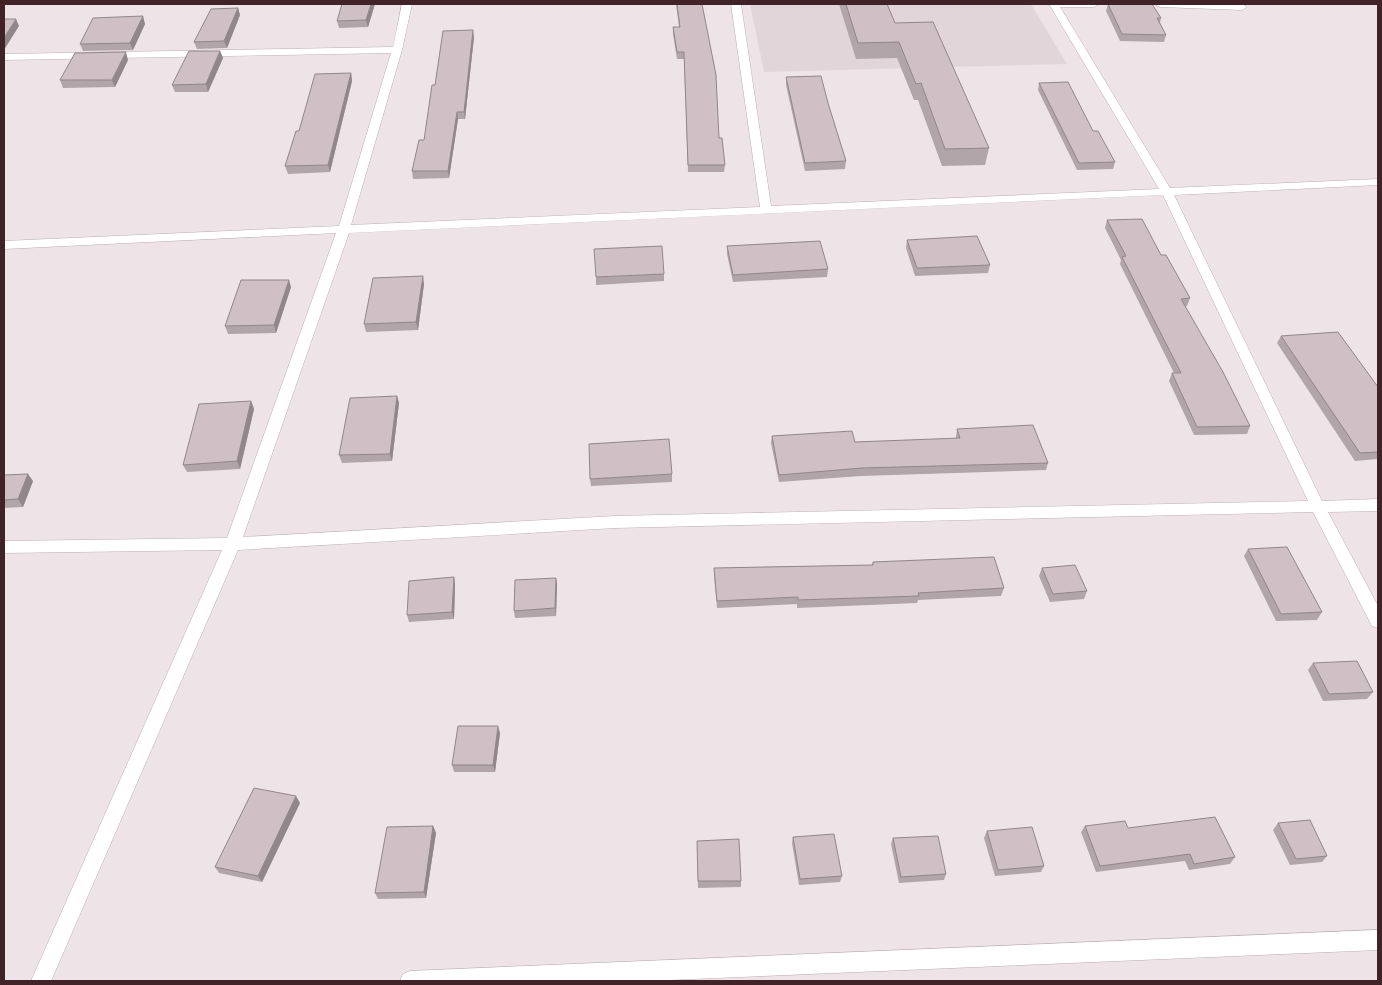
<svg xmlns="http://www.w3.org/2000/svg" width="1382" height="985" viewBox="0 0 1382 985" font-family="Raleway,sans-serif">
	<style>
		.built { fill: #e2d5d9 }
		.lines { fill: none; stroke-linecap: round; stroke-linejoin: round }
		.minor-casing { stroke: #bdaeb1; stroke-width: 1 }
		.minor { fill: #fff; fill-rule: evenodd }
		.wall { fill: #b2a5a9 }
		.shaded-wall { fill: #91868a }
		.building { fill: #cfc0c5; stroke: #91868a }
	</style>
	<rect width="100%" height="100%" fill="#eee4e7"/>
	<polygon class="built" points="750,4 1031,4 1067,64 764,72"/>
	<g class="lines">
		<defs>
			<g id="minor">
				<path d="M 402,4 L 412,4 L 402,50 L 351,225 L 760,207 L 731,4 L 741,4 L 771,206 L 1159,189 L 1049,4 L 1099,4 L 1094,7 L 1060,7 L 1170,188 L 1378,179 L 1378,185 L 1174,195 L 1322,501 L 1378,499 L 1378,511 L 1328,512 L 1378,606 L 1378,628 L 1372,626 L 1313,512 L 615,528 L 238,550 L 51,981 L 31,981 L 222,550 L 4,553 L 4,541 L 227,538 L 336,233 L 4,249 L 4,241 L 339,226 L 391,53 L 4,60 L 4,54 L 393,47 ZM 1163,195 L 1308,501 L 615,516 L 243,537 L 349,233 Z"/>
				<polygon points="1155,4 1242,4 1247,7 1242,10 1160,7"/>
				<polygon points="1378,930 1378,950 646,981 400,981 403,974 410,971"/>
			</g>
		</defs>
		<use href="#minor" class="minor-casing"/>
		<use href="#minor" class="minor"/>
	</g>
	<g class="wall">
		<polygon points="375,4 368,27 339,28 337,21"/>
		<polygon points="676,4 702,4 719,138 725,165 724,172 688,172 684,59 677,59 673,34 673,27 679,27"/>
		<polygon points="839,4 887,4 895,23 989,148 985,165 942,166 918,100 914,100 897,58 856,59"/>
		<polygon points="1108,4 1152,4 1161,18 1160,23 1166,35 1164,42 1120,41 1106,11"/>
		<polygon points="238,8 240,15 227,48 197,49 194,42"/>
		<polygon points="145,24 133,50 83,51 80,44"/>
		<polygon points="474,37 465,119 458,119 449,178 413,179 412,171 424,140 435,85"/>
		<polygon points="220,51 223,58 208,92 175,92 172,85"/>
		<polygon points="128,60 115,87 63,88 60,80"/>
		<polygon points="351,73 352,81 330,172 288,174 285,166 299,131"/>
		<polygon points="786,77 828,103 846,161 845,169 805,171 786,85"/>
		<polygon points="1039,83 1093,131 1115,162 1113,169 1077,170 1038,90"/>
		<polygon points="1107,220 1161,255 1190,298 1187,306 1185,306 1250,426 1247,434 1194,435 1169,381 1172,373 1174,373 1120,264 1121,260 1105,228"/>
		<polygon points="907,240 990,265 988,273 915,276 906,248"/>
		<polygon points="727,246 828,269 827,277 733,282 727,254"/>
		<polygon points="664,274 664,281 596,285 596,277"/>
		<polygon points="424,284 418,330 366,332 364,324"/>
		<polygon points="291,287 276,333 228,334 225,326"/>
		<polygon points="1281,336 1378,387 1378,459 1355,461 1277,343"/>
		<polygon points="397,396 399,403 392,461 342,463 339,455"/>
		<polygon points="251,401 254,409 240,469 187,472 183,465"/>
		<polygon points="957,429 1048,463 1046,470 861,476 779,482 771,443 772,436 855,442 956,439 956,437"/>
		<polygon points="672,474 672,482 591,486 590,479"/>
		<polygon points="4,475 33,481 23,507 4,508"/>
		<polygon points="1248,549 1322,612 1317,620 1276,621 1244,556"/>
		<polygon points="873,562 1004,588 1001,596 918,600 917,603 797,608 797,604 717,608 714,576 714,568 872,565"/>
		<polygon points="1042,568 1087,591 1084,599 1050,602 1039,576"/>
		<polygon points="454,577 455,585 454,619 409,622 407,615"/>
		<polygon points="556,578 557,585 556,616 515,618 514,611"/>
		<polygon points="1313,663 1373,692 1367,699 1323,701 1308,670"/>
		<polygon points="500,733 495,772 454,772 452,765"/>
		<polygon points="300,803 262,882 219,873 215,867"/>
		<polygon points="1278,823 1327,856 1322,862 1290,865 1273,830"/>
		<polygon points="433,826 436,833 426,898 378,899 375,893"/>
		<polygon points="1085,826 1128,828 1235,857 1230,864 1189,870 1185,861 1096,872 1081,832"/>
		<polygon points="987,831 1044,866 1041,872 995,876 984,838"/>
		<polygon points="793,837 842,876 840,882 799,885 792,843"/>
		<polygon points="893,838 946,874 944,880 899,883 891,844"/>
		<polygon points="697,841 741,881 741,887 698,888"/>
	</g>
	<g class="shaded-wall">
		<polygon points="371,4 375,4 368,27 366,20"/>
		<polygon points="238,8 240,15 227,48 224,41"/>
		<polygon points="143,16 145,24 133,50 130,43"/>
		<polygon points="16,19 19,26 4,50 4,38"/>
		<polygon points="473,30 474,37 465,119 464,112"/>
		<polygon points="220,51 223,58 208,92 206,84"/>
		<polygon points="126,52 128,60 115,87 112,80"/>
		<polygon points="351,73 352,81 330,172 328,165"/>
		<polygon points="457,112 458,119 449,178 448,171"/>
		<polygon points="423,276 424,284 418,330 416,322"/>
		<polygon points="289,280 291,287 276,333 274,325"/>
		<polygon points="397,396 399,403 392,461 390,454"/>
		<polygon points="251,401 254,409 240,469 237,461"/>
		<polygon points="28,474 33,481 23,507 18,499"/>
		<polygon points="454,577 455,585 454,619 452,612"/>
		<polygon points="556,578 557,585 556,616 555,608"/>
		<polygon points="498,726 500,733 495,772 493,765"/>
		<polygon points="296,796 300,803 262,882 258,876"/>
		<polygon points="433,826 436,833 426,898 424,892"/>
	</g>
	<g class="building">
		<polygon points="342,4 371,4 366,20 337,21"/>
		<polygon points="677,4 702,4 716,75 719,138 722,138 725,165 688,165 684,52 677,52 673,27 680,27"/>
		<polygon points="846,4 887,4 895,23 933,22 989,148 945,149 921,83 916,84 899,42 858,43"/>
		<polygon points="1108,4 1152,4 1161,18 1157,18 1166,35 1122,34"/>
		<polygon points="238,8 224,41 194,42 211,9"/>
		<polygon points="143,16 130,43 80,44 93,18"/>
		<polygon points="4,19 16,19 4,38"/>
		<polygon points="473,30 464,112 457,112 448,171 412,171 419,140 424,140 432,85 435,85 443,31"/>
		<polygon points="189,51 220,51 206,84 172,85"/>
		<polygon points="126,52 112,80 60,80 75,53"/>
		<polygon points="351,73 328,165 285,166 296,131 299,131 315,74"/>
		<polygon points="821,76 828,103 846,161 805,163 786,77"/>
		<polygon points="1068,82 1093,131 1098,131 1115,162 1079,163 1039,83"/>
		<polygon points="1142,219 1161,255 1166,255 1190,298 1181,299 1223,372 1250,426 1197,427 1172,373 1181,373 1122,257 1126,256 1107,220"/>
		<polygon points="977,236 990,265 917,268 907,240"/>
		<polygon points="820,241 828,269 733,275 727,246"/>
		<polygon points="662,246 664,274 596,277 594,249"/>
		<polygon points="423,276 416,322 364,324 373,278"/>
		<polygon points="241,280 289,280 274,325 225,326"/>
		<polygon points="1338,332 1378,387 1378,452 1360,453 1281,336"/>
		<polygon points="397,396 390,454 339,455 350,398"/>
		<polygon points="251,401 237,461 183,465 199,404"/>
		<polygon points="1033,425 1048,463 862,468 779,475 772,436 852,431 855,442 960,438 957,429"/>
		<polygon points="669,439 672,474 590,479 589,444"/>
		<polygon points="28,474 18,499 4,500 4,475"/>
		<polygon points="1287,547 1322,612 1281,614 1248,549"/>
		<polygon points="994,557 1004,588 918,593 919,596 798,600 798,597 717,601 714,568 873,565 873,562"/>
		<polygon points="1075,565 1087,591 1053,594 1042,568"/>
		<polygon points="454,577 452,612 407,615 409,581"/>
		<polygon points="556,578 555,608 514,611 515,580"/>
		<polygon points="1357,661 1373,692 1329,694 1313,663"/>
		<polygon points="458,726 498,726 493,765 452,765"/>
		<polygon points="254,788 296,796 258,876 215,867"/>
		<polygon points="1215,817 1235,857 1194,864 1190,854 1100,866 1085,826 1125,821 1128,828"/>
		<polygon points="1310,820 1327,856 1296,859 1278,823"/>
		<polygon points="433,826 424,892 375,893 387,827"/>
		<polygon points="1032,827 1044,866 998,870 987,831"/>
		<polygon points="834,834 842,876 800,879 793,837"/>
		<polygon points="938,836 946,874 901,877 893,838"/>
		<polygon points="739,839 741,881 698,881 697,841"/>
	</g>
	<rect width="1382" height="985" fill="none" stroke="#402227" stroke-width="10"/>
</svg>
